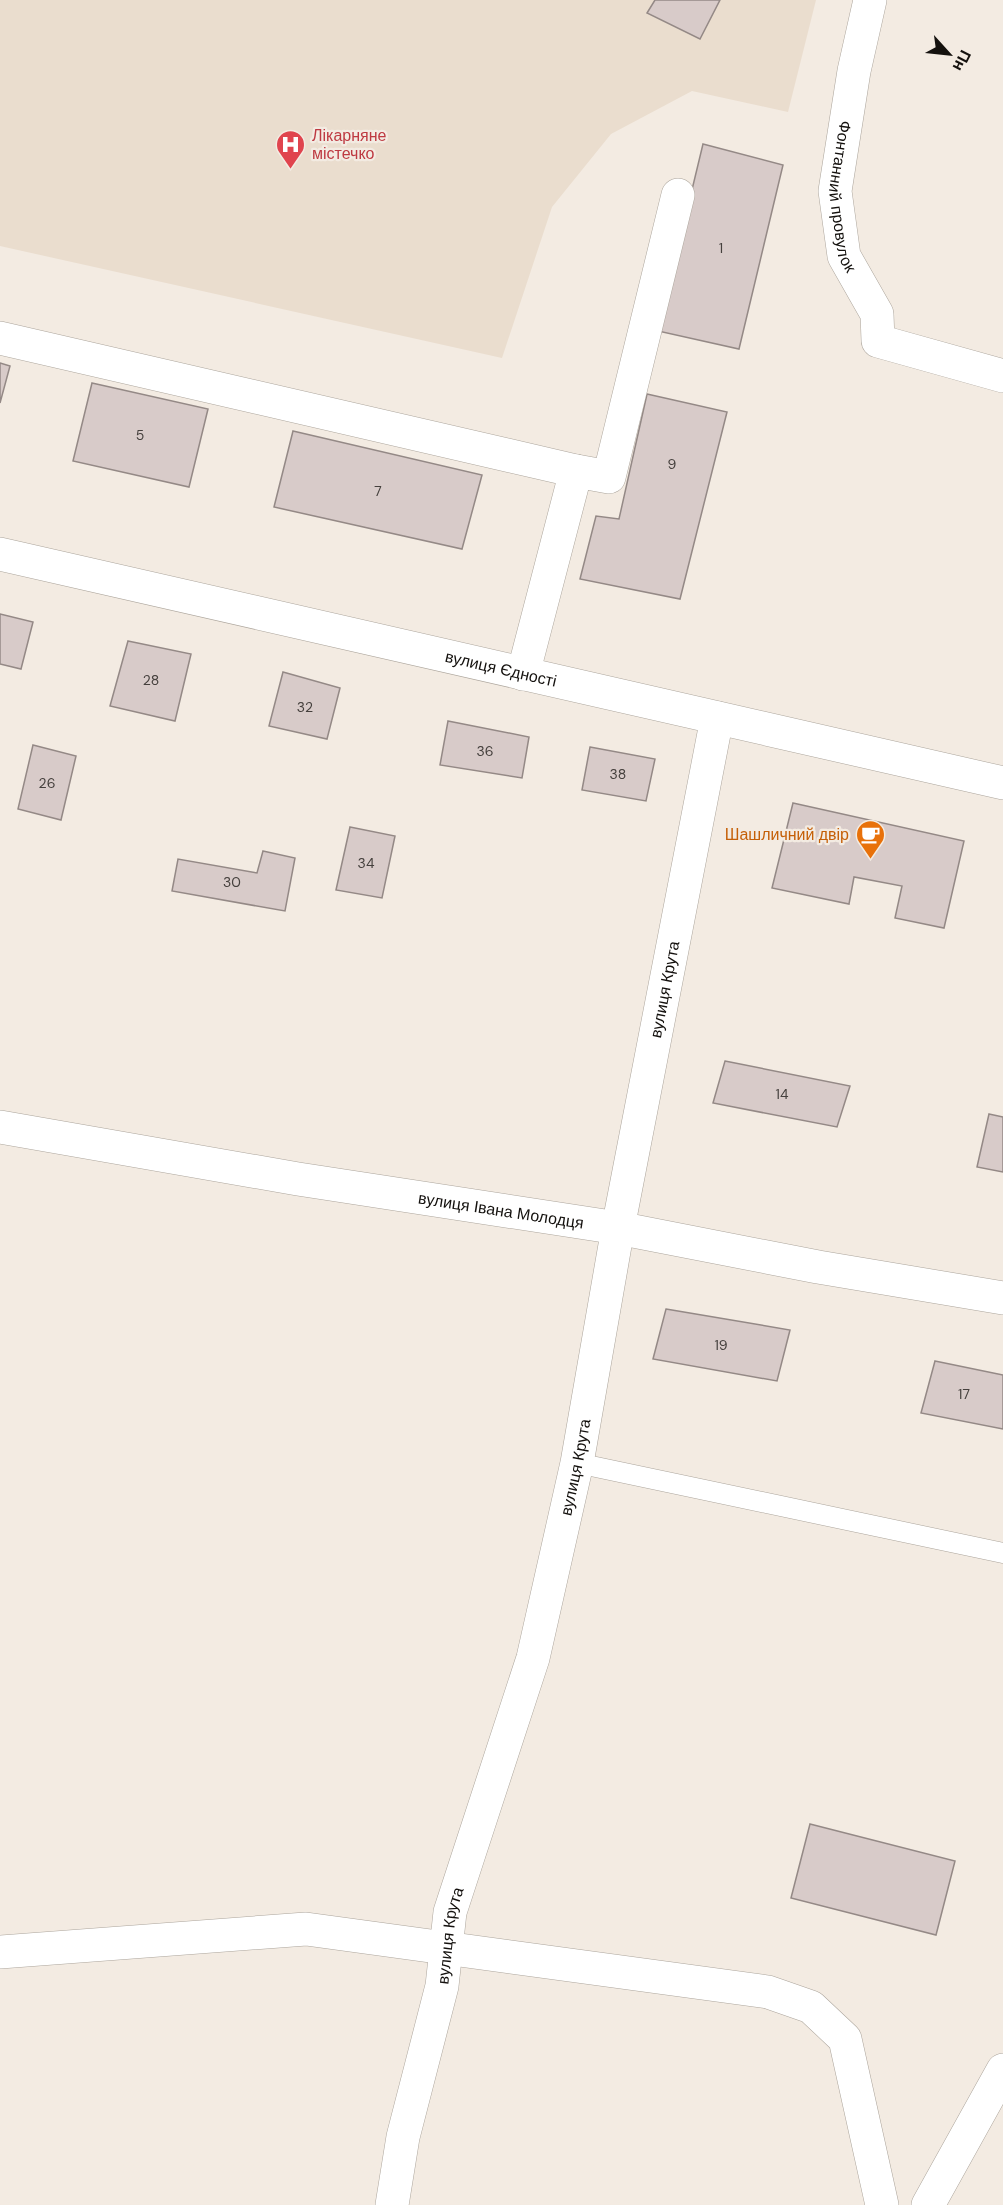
<svg xmlns="http://www.w3.org/2000/svg" width="1003" height="2205" viewBox="0 0 1003 2205" font-family="'DM Sans',sans-serif">
	<style>
		.built { fill: #eaddce }
		.building { fill: #d8cbc9; stroke: #948986; stroke-width: 1.5 }
		.lines { fill: none; stroke-linecap: round; stroke-linejoin: round }
		.service-casing { stroke: #aca59c; stroke-width: 21 }
		.minor-casing { stroke: #aca59c; stroke-width: 34 }
		.secondary-casing { stroke: #aca59c; stroke-width: 34 }
		.service { stroke: #fff; stroke-width: 20 }
		.minor { stroke: #fff; stroke-width: 33 }
		.secondary { stroke: #fff; stroke-width: 33 }
		.labels { text-anchor: middle; dominant-baseline: central; stroke-width: 4.5; stroke-linejoin: round; paint-order: stroke }
		.number-label { font-size: 14px; fill: #45403d }
		.health-label { font-size: 16px; fill: #be3a42; stroke: #f3ebe2; text-anchor: start }
		.street-label { font-size: 16px; fill: #14110e; stroke: #f3ebe2 }
		.food-label { font-size: 16px; fill: #c56008; stroke: #f3ebe2; text-anchor: end }
	</style>
	<rect width="100%" height="100%" fill="#f3ebe2"/>
	<polygon class="built" points="0,0 816,0 788,112 692,91 611,134 552,207 502,358 0,246"/>
	<g class="building">
		<polygon points="655,0 720,0 700,39 647,13"/>
		<polygon points="703,144 783,165 739,349 658,331"/>
		<polygon points="0,363 10,366 0,403"/>
		<polygon points="92,383 208,409 189,487 73,461"/>
		<polygon points="647,394 727,412 680,599 580,579 596,516 619,519"/>
		<polygon points="293,431 482,475 462,549 274,507"/>
		<polygon points="0,614 33,622 21,669 0,664"/>
		<polygon points="128,641 191,654 175,721 110,706"/>
		<polygon points="283,672 340,688 327,739 269,726"/>
		<polygon points="448,721 529,737 522,778 440,765"/>
		<polygon points="33,745 76,756 61,820 18,809"/>
		<polygon points="590,747 655,759 646,801 582,790"/>
		<polygon points="793,803 964,841 944,928 895,918 902,886 854,877 849,904 772,888"/>
		<polygon points="350,827 395,836 382,898 336,890"/>
		<polygon points="263,851 295,858 285,911 172,891 178,859 257,873"/>
		<polygon points="725,1061 850,1086 837,1127 713,1103"/>
		<polygon points="989,1114 1003,1117 1003,1172 977,1167"/>
		<polygon points="666,1309 790,1330 777,1381 653,1359"/>
		<polygon points="935,1361 1003,1375 1003,1429 921,1413"/>
		<polygon points="810,1824 955,1861 936,1935 791,1898"/>
	</g>
	<g class="lines">
		<defs>
			<polyline id="service" points="577,1463 1003,1553"/>
			<g id="minor">
				<path id="s1" d="M 870,0 L 854,71 L 835,191 L 844,256 L 877,314 L 878,341 L 1003,376"/>
				<polyline points="0,338 576,471"/>
				<polyline points="523,674 576,471 609,477 678,195"/>
				<path id="s2" d="M 0,1127 L 298,1179 L 618,1228 L 818,1267 L 1003,1298"/>
				<polyline points="0,1952 306,1929 768,1992 811,2007 845,2039 882,2205"/>
				<path id="s3" d="M 392,2205 L 403,2137 L 442,1986 L 450,1912 L 533,1658 L 577,1463 L 618,1228 L 717,718"/>
				<polyline points="928,2205 1003,2070"/>
			</g>
			<g id="secondary">
				<path id="s4" d="M 0,554 L 1003,783"/>
			</g>
		</defs>
		<use href="#service" class="service-casing"/>
		<use href="#minor" class="minor-casing"/>
		<use href="#secondary" class="secondary-casing"/>
		<use href="#service" class="service"/>
		<use href="#minor" class="minor"/>
		<use href="#secondary" class="secondary"/>
	</g>
	<defs>
		<symbol id="hospital-pin" viewBox="-11 -11 22 30"><path d="M0 17L-7.5 6A9.5 9.5 0 1 1 7.5 6Z" fill="#e0444e" stroke="#f3ebe2"/><path d="M-5-5h3v3.5h4V-5h3V5h-3V1.5h-4V5h-3Z" fill="#fff"/></symbol>
		<symbol id="cafe-pin" viewBox="-11 -11 22 30"><path d="M0 17L-7.5 6A9.5 9.5 0 1 1 7.5 6Z" fill="#e8710a" stroke="#f3ebe2"/><path d="M-5.5-4.5H6V0H3Q3 3.5 0 3.5H-2.5Q-5.5 3.5-5.5 0ZM3-3.2v2h1.7v-2ZM-6 4.5H4V6H-6Z" fill="#fff"/></symbol>
	</defs>
	<g fill-rule="evenodd">
		<use href="#hospital-pin" x="274" y="128" width="33" height="45"/>
		<use href="#cafe-pin" x="854" y="818" width="33" height="45"/>
	</g>
	<g class="labels">
		<g class="number-label">
			<text x="721" y="248">1</text>
			<text x="140" y="435">5</text>
			<text x="672" y="464">9</text>
			<text x="378" y="491">7</text>
			<text x="151" y="680">28</text>
			<text x="305" y="707">32</text>
			<text x="485" y="751">36</text>
			<text x="618" y="774">38</text>
			<text x="47" y="783">26</text>
			<text x="366" y="863">34</text>
			<text x="232" y="882">30</text>
			<text x="782" y="1094">14</text>
			<text x="721" y="1345">19</text>
			<text x="964" y="1394">17</text>
		</g>
		<g class="health-label">
			<text x="312" y="135">Лікарняне<tspan x="312" dy="18">містечко</tspan></text>
		</g>
		<g class="street-label">
			<text stroke="none"><textPath href="#s1" startOffset="200">Фонтанний провулок</textPath></text>
			<text stroke="none"><textPath href="#s4" startOffset="514">вулиця Єдності</textPath></text>
			<text stroke="none"><textPath href="#s3" startOffset="1248">вулиця Крута</textPath></text>
			<text stroke="none"><textPath href="#s2" startOffset="508">вулиця Івана Молодця</textPath></text>
			<text stroke="none"><textPath href="#s3" startOffset="762">вулиця Крута</textPath></text>
			<text stroke="none"><textPath href="#s3" startOffset="276">вулиця Крута</textPath></text>
		</g>
		<g class="food-label">
			<text x="849" y="834">Шашличний двір</text>
		</g>
	</g>
	<g transform="translate(949 54) rotate(117)" stroke="#f3ebe2" stroke-width="4.5" paint-order="stroke">
	<path d="M0-4.5L10 22L0 15L-10 22Z" fill="#14110e"/>
	<text y="-9" font-size="16" font-weight="bold" text-anchor="middle" fill="#14110e">Пн</text>
	</g>
</svg>
